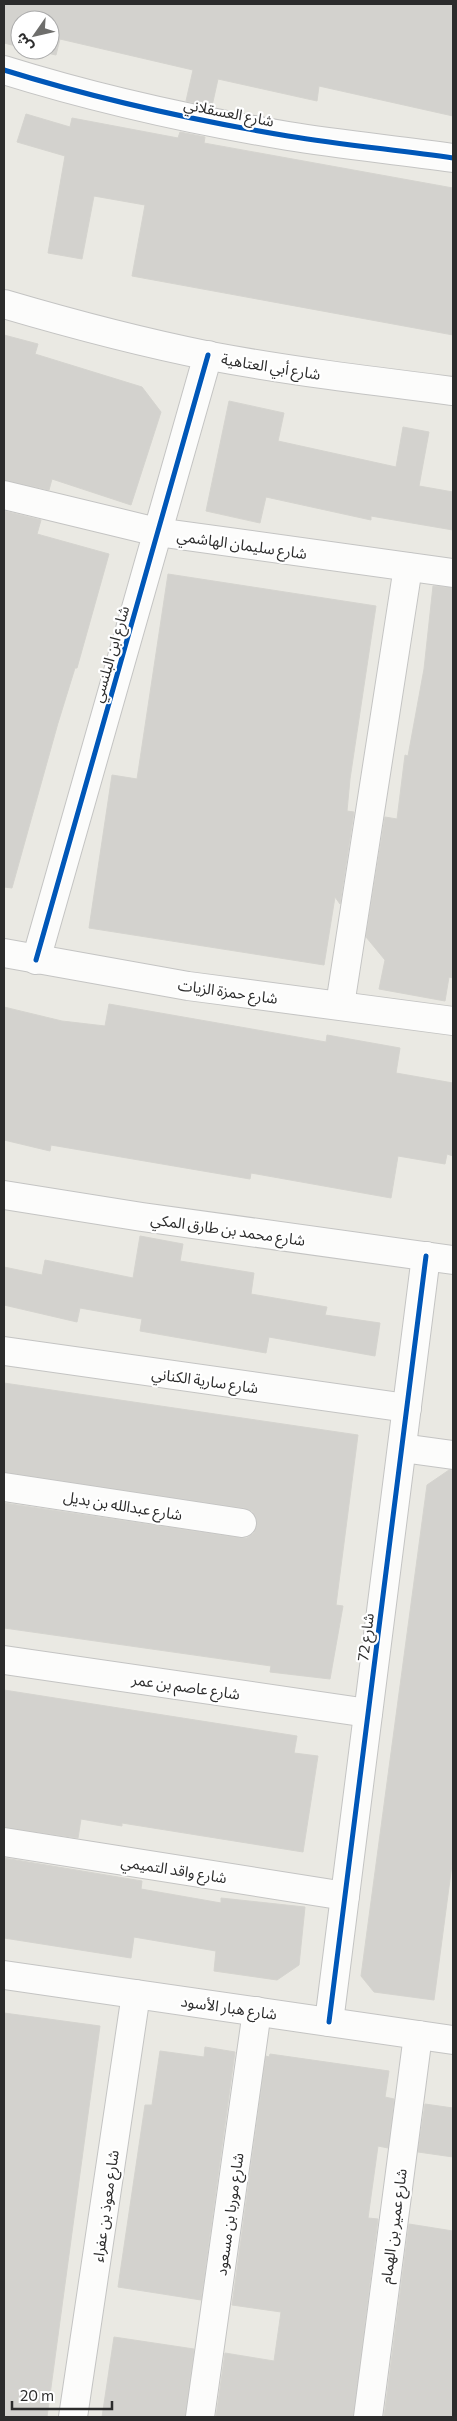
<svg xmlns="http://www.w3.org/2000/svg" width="457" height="2421" viewBox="0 0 457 2421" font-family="Commissioner,'Noto Sans Arabic',sans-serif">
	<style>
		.building { fill: #d3d2ce; stroke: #d5d4cf }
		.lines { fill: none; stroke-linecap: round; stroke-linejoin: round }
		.minor-casing { stroke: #c4c4c3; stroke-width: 30 }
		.minor { stroke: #fcfcfb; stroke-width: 28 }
		.cycleway-casing { stroke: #fff; stroke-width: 8 }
		.cycleway { stroke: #0057b8; stroke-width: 5 }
		.labels { text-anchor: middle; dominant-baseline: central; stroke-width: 4.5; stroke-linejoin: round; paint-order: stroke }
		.street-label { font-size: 15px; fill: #2c2c2c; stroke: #fff }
	</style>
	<rect width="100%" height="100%" fill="#eae9e3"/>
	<g class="building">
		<polygon points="4,4 453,4 453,116 319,86 317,101 218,79 212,106 186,101 193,70 60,39 56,55 32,50 50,50 50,20 20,20 20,47 4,43"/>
		<polygon points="26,114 70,127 72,118 178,138 180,132 205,137 204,143 453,188 453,335 132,276 145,205 94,196 82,259 48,253 65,156 17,142"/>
		<polygon points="4,335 38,344 35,354 142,387 161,412 131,505 52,479 49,490 4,480"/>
		<polygon points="229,401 284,413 278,441 396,467 403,427 429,432 419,486 453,492 453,530 371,516 371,520 266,497 260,523 206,511"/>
		<polygon points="4,511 41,520 37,534 109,554 77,668 75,668 58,723 12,888 4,887"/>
		<polygon points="168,574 376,606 350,779 347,811 354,812 340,904 335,897 324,965 89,928 112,775 137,779"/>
		<polygon points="433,586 453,588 453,978 449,977 445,1001 379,989 385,960 366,937 385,817 397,819 405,755 408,756 424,669"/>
		<polygon points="109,1004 326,1042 327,1035 400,1048 396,1073 453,1083 453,1156 447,1154 445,1164 398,1156 391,1198 251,1173 250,1179 51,1145 50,1151 4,1140 4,1007 62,1021 105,1026"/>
		<polygon points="140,1236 183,1244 180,1261 254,1273 251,1294 327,1307 325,1315 380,1323 375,1356 269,1337 266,1353 140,1331 142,1319 80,1308 77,1322 4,1305 4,1267 42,1275 45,1260 133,1278"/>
		<polygon points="4,1383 358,1435 336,1605 343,1606 330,1679 270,1672 271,1666 4,1628 4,1503 240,1538 247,1538 254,1533 257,1525 256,1517 252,1511 244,1508 4,1472"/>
		<polygon points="449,1470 453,1470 453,1857 434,2000 374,1992 361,1976 427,1485"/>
		<polygon points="4,1690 297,1736 294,1753 318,1756 303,1852 122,1823 122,1826 81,1819 78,1838 4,1827"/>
		<polygon points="4,1858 142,1881 141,1889 221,1903 221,1898 305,1907 299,1965 277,1980 214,1971 216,1951 134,1937 131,1958 4,1938"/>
		<polygon points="4,2013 100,2026 47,2417 4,2417"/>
		<polygon points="205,2047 235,2052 201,2300 118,2287 145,2105 152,2105 160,2051 204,2057"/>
		<polygon points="270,2054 389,2071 385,2097 394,2099 388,2148 378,2146 368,2218 378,2219 353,2417 216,2417 225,2353 274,2361 281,2312 232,2305 266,2056 269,2057"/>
		<polygon points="425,2104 453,2108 453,2157 418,2152"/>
		<polygon points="409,2224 453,2231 453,2417 384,2417"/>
		<polygon points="114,2337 194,2349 185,2417 102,2417"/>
	</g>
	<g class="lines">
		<defs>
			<g id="minor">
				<path d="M 4,70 C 97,99 192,120 288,136 C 343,145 398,150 453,158"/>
				<path d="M 4,304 C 72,324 140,342 210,356 C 290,371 372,381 453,391"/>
				<polyline points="4,495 157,532 453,573"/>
				<polyline points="4,953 188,986 453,1021"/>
				<polyline points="36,960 208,355"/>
				<polyline points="340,1005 408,567"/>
				<polyline points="4,1195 142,1217 453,1260"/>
				<polyline points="4,1351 407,1408"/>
				<polyline points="402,1448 453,1455"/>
				<polyline points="4,1487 242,1523"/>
				<polyline points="4,1660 368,1713"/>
				<polyline points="4,1842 345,1896"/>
				<polyline points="4,1975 453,2040"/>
				<polyline points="329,2022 426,1256"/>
				<polyline points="73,2417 136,1994"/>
				<polyline points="200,2417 257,2011"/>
				<polyline points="368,2417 418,2035"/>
			</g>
		</defs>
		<use href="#minor" class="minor-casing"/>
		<use href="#minor" class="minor"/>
		<defs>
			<g id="cycleway">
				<path d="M 4,70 C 97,99 192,120 288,136 C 343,145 398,150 453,158"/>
				<polyline points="36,960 208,355"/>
				<polyline points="329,2022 426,1256"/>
			</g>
		</defs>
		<use href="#cycleway" class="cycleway-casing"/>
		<use href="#cycleway" class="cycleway"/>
	</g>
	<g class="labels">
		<g class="street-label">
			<text transform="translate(229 112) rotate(11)">شارع العسقلاني</text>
			<text transform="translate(271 366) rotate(9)">شارع أبي العتاهية</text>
			<text transform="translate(242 544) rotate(8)">شارع سليمان الهاشمي</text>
			<text transform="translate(110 654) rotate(-74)">شارع ابن البلنسي</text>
			<text transform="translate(228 991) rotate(8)">شارع حمزة الزيات</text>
			<text transform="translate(228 1229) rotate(8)">شارع محمد بن طارق المكي</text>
			<text transform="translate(205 1380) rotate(8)">شارع سارية الكناني</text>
			<text transform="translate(123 1505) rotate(9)">شارع عبدالله بن بديل</text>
			<text transform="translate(365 1637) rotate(-83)">شارع 72</text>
			<text transform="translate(186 1686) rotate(8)">شارع عاصم بن عمر</text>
			<text transform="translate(174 1869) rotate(9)">شارع واقد التميمي</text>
			<text transform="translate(229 2007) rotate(8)">شارع هبار الأسود</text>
			<text transform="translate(105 2206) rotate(-82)">شارع معوذ بن عفراء</text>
			<text transform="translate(229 2214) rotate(-82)">شارع موربا بن مسعود</text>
			<text transform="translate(393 2226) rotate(-82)">شارع عمير بن الهمام</text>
		</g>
	</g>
	<rect width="457" height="2421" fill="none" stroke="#2c2c2c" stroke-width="10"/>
	<g transform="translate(35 35) rotate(236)"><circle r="24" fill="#ffffff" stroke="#ababab"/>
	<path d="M0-4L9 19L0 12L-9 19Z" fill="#6e6e6c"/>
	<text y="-8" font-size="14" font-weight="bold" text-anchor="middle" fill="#2c2c2c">ش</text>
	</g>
	<path d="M12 2401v8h100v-8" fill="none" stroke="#2c2c2c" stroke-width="2.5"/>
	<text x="20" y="2401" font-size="15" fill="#2c2c2c" stroke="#ffffff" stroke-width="4" paint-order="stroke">20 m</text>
</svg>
